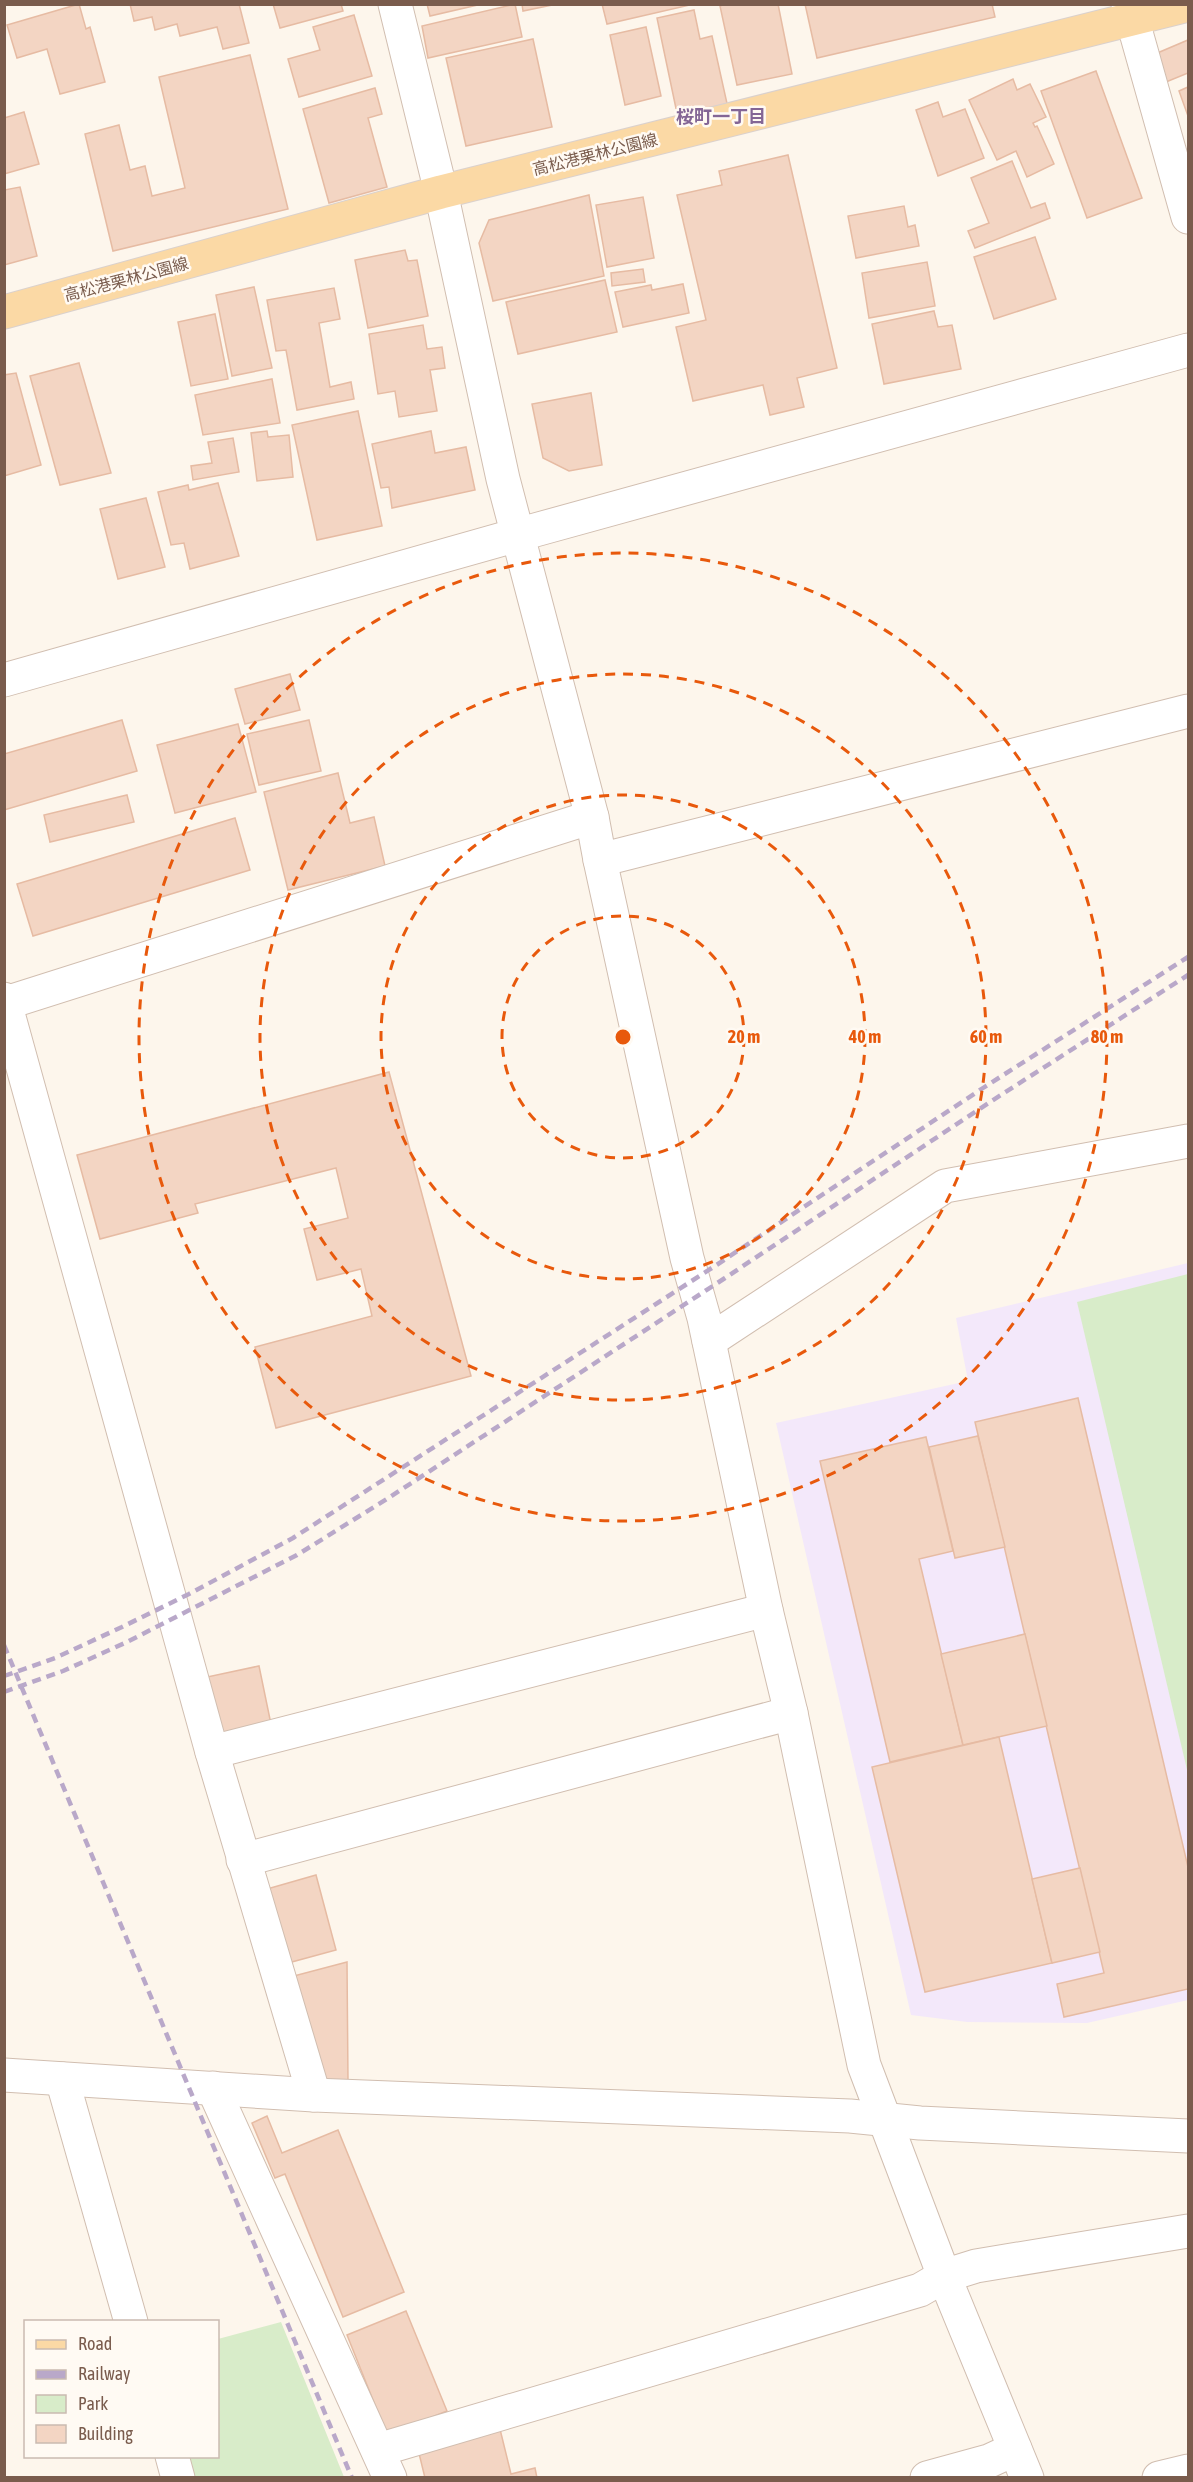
<svg xmlns="http://www.w3.org/2000/svg" width="1193" height="2482" viewBox="0 0 1193 2482" font-family="'Asap Condensed','Noto Sans JP',sans-serif">
	<style>
		.education { fill: #f3e8fa }
		.green { fill: #d8ecc9 }
		.building { fill: #f3d5c3; stroke: #e6bba3; stroke-width: 1.5 }
		.lines { fill: none; stroke-linecap: round; stroke-linejoin: round }
		.minor-casing { stroke: #d1beb0; stroke-width: 35 }
		.major-casing { stroke: #dad1cd; stroke-width: 35 }
		.minor { stroke: #fff; stroke-width: 33 }
		.major { stroke: #fbd9a5; stroke-width: 33 }
		.rail { stroke: #b9a8c9; stroke-width: 4.5; stroke-dasharray: 9 6; stroke-linecap: butt }
		.ring { fill: none; stroke: #e8590c; stroke-width: 3; stroke-dasharray: 10 8 }
		.labels { text-anchor: middle; dominant-baseline: central; stroke-width: 5; stroke-linejoin: round; paint-order: stroke }
		.street-label { font-size: 16px; fill: #7a5c4d; stroke: #fffaf3 }
		.neighbourhood-label { font-size: 18px; font-weight: bold; fill: #846695; stroke: #fffaf3 }
		.centre { fill: #e8590c; stroke: #fffaf3; stroke-width: 3 }
		.ring-label { font-size: 18px; text-anchor: middle; font-weight: bold; fill: #e8590c; stroke: #fffaf3; stroke-width: 5; stroke-linejoin: round; paint-order: stroke }
	</style>
	<rect width="100%" height="100%" fill="#fdf6ec"/>
	<polygon class="education" points="1188,1263 1188,2000 1087,2023 967,2022 911,2015 776,1423 968,1381 956,1318"/>
	<g class="green">
		<polygon points="1188,1274 1188,1774 1077,1302"/>
		<polygon points="281,2322 344,2477 194,2477 188,2457 218,2456 218,2339"/>
	</g>
	<g class="building">
		<polygon points="79,4 86,29 90,27 105,82 60,94 47,49 17,58 7,25"/>
		<polygon points="130,4 239,4 249,43 223,49 217,27 180,36 177,24 155,30 152,17 134,21"/>
		<polygon points="273,4 341,4 343,11 280,28"/>
		<polygon points="427,4 482,4 430,16"/>
		<polygon points="515,4 522,37 428,58 422,26"/>
		<polygon points="522,4 557,4 523,11"/>
		<polygon points="602,4 690,4 690,5 607,24"/>
		<polygon points="725,4 778,4 792,74 737,85 720,6"/>
		<polygon points="805,4 992,4 995,17 817,58"/>
		<polygon points="694,10 700,39 712,36 728,108 678,118 657,18"/>
		<polygon points="354,15 372,76 299,97 288,59 320,50 313,27"/>
		<polygon points="646,27 661,96 625,105 610,35"/>
		<polygon points="533,39 552,127 466,146 446,58"/>
		<polygon points="1188,40 1188,73 1166,82 1155,54"/>
		<polygon points="250,55 288,209 113,251 85,134 119,125 130,170 145,166 152,196 185,188 159,77"/>
		<polygon points="1096,71 1142,198 1087,218 1041,91"/>
		<polygon points="1013,79 1017,90 1030,84 1046,117 1033,123 1035,127 1037,126 1054,164 1027,177 1016,151 997,160 969,100"/>
		<polygon points="1188,87 1188,116 1179,91"/>
		<polygon points="375,88 382,114 368,118 387,187 329,203 303,109"/>
		<polygon points="938,102 943,117 965,109 984,158 938,176 916,110"/>
		<polygon points="24,112 39,164 4,174 4,118"/>
		<polygon points="788,155 837,368 797,378 804,407 770,415 763,385 693,401 676,327 706,320 677,195 722,185 719,171"/>
		<polygon points="1012,161 1031,208 1045,203 1050,218 975,248 968,231 989,223 971,178"/>
		<polygon points="20,187 37,256 4,265 4,190"/>
		<polygon points="589,195 604,276 493,301 479,243 489,220"/>
		<polygon points="643,197 654,258 607,267 596,205"/>
		<polygon points="904,206 908,227 915,225 919,246 856,258 848,216"/>
		<polygon points="1035,237 1056,299 994,319 974,257"/>
		<polygon points="405,250 408,261 417,260 428,316 368,328 355,260"/>
		<polygon points="927,262 935,306 869,318 862,273"/>
		<polygon points="643,269 645,282 612,286 611,273"/>
		<polygon points="605,280 617,332 518,354 506,302"/>
		<polygon points="683,284 689,313 623,327 615,292 651,285 652,290"/>
		<polygon points="254,287 272,368 232,376 216,295"/>
		<polygon points="334,288 340,319 319,323 330,387 351,382 354,399 297,410 286,350 276,351 267,300"/>
		<polygon points="934,311 938,327 952,325 961,369 884,384 872,324"/>
		<polygon points="215,314 228,379 191,386 178,322"/>
		<polygon points="423,325 427,349 442,347 445,368 430,370 437,411 399,417 395,391 378,394 369,334"/>
		<polygon points="79,363 111,473 60,485 30,376"/>
		<polygon points="16,373 41,465 4,476 4,375"/>
		<polygon points="272,379 280,423 203,435 195,395"/>
		<polygon points="591,393 602,465 569,471 543,458 532,404"/>
		<polygon points="358,411 382,526 317,540 292,425"/>
		<polygon points="267,431 268,437 289,435 293,477 257,481 251,433"/>
		<polygon points="431,431 435,453 466,447 475,490 392,508 389,487 381,488 372,444"/>
		<polygon points="233,438 239,472 193,480 191,466 212,463 208,442"/>
		<polygon points="218,483 239,556 190,569 184,543 171,545 158,492 188,485 189,490"/>
		<polygon points="146,498 165,567 118,579 100,509"/>
		<polygon points="290,674 300,710 245,724 235,689"/>
		<polygon points="122,720 137,771 4,810 4,754"/>
		<polygon points="309,720 321,771 259,785 247,734"/>
		<polygon points="238,724 256,792 175,813 157,745"/>
		<polygon points="338,773 350,823 374,817 385,866 288,890 264,792"/>
		<polygon points="127,795 134,822 50,842 44,815"/>
		<polygon points="235,818 250,870 33,936 17,884"/>
		<polygon points="389,1072 471,1376 276,1428 255,1347 372,1316 361,1269 317,1280 304,1229 348,1218 336,1168 195,1204 198,1213 100,1239 77,1155"/>
		<polygon points="1078,1398 1188,1867 1188,1989 1064,2017 1057,1984 1104,1973 975,1422"/>
		<polygon points="978,1436 1005,1547 955,1558 929,1447"/>
		<polygon points="926,1437 953,1551 919,1559 963,1745 890,1762 820,1461"/>
		<polygon points="1025,1634 1047,1726 963,1745 941,1654"/>
		<polygon points="259,1666 272,1729 220,1740 207,1677"/>
		<polygon points="999,1737 1052,1963 925,1992 872,1767"/>
		<polygon points="1080,1868 1100,1952 1052,1963 1032,1879"/>
		<polygon points="316,1875 336,1950 288,1963 267,1889"/>
		<polygon points="347,1962 348,2081 323,2085 290,1977"/>
		<polygon points="267,2116 282,2153 338,2130 404,2292 343,2317 285,2174 275,2178 252,2123"/>
		<polygon points="406,2311 447,2411 387,2435 347,2335"/>
		<polygon points="498,2421 511,2474 535,2468 537,2478 425,2478 416,2441"/>
	</g>
	<g class="lines">
		<defs>
			<g id="minor">
				<polyline points="395,4 441,192 503,479 592,817 600,860 687,1258 704,1318 766,1610 791,1713 864,2065 944,2276 1027,2478"/>
				<polyline points="1128,4 1188,217"/>
				<polyline points="4,680 517,535 1188,350"/>
				<polyline points="600,860 1188,711"/>
				<polyline points="4,999 212,1752 314,2095"/>
				<polyline points="6,1003 592,817"/>
				<polyline points="709,1341 945,1186 1188,1141"/>
				<polyline points="212,1752 766,1610"/>
				<polyline points="243,1860 791,1713"/>
				<polyline points="4,2075 314,2095 850,2116 920,2123 1188,2136"/>
				<polyline points="62,2079 131,2322"/>
				<polyline points="213,2088 390,2478"/>
				<polyline points="378,2450 920,2290 944,2276 976,2266 1188,2231"/>
				<polyline points="172,2456 178,2478"/>
				<polyline points="927,2478 989,2461 1015,2449"/>
				<polyline points="1159,2478 1188,2471"/>
			</g>
			<polyline id="major" points="4,312 441,192 1188,5"/>
		</defs>
		<use href="#minor" class="minor-casing"/>
		<use href="#major" class="major-casing"/>
		<use href="#minor" class="minor"/>
		<use href="#major" class="major"/>
		<g class="rail">
			<polyline points="4,1645 352,2478"/>
			<polyline points="4,1676 55,1658 122,1627 189,1594 293,1538 718,1264 983,1088 1188,957"/>
			<polyline points="4,1692 63,1671 127,1642 297,1555 390,1497 725,1278 990,1102 1188,975"/>
		</g>
	</g>
	<g class="ring">
		<circle cx="623" cy="1037" r="121"/>
		<circle cx="623" cy="1037" r="242"/>
		<circle cx="623" cy="1037" r="363"/>
		<circle cx="623" cy="1037" r="484"/>
	</g>
	<g class="labels">
		<g class="street-label">
			<text transform="translate(595 154) rotate(-14)">高松港栗林公園線</text>
			<text transform="translate(126 279) rotate(-15)">高松港栗林公園線</text>
		</g>
		<g class="neighbourhood-label">
			<text x="721" y="116">桜町一丁目</text>
		</g>
	</g>
	<circle cx="623" cy="1037" r="9" class="centre"/>
	<g class="ring-label">
		<text x="744" y="1043">20 m</text>
		<text x="865" y="1043">40 m</text>
		<text x="986" y="1043">60 m</text>
		<text x="1107" y="1043">80 m</text>
	</g>
	<rect width="1193" height="2482" fill="none" stroke="#7a5c4d" stroke-width="12"/>
	<rect x="24" y="2320" width="195" height="138" fill="#fffaf3" stroke="#cabbb1" stroke-width="1.5"/>
	<rect x="36" y="2340" width="30" height="9" fill="#fbd9a5" stroke="#cabbb1" stroke-width="1.5"/>
	<text x="78" y="2350" font-size="18" fill="#7a5c4d">Road</text>
	<rect x="36" y="2370" width="30" height="9" fill="#b9a8c9" stroke="#cabbb1" stroke-width="1.5"/>
	<text x="78" y="2380" font-size="18" fill="#7a5c4d">Railway</text>
	<rect x="36" y="2395" width="30" height="18" fill="#d8ecc9" stroke="#cabbb1" stroke-width="1.5"/>
	<text x="78" y="2410" font-size="18" fill="#7a5c4d">Park</text>
	<rect x="36" y="2425" width="30" height="18" fill="#f3d5c3" stroke="#cabbb1" stroke-width="1.5"/>
	<text x="78" y="2440" font-size="18" fill="#7a5c4d">Building</text>
</svg>
